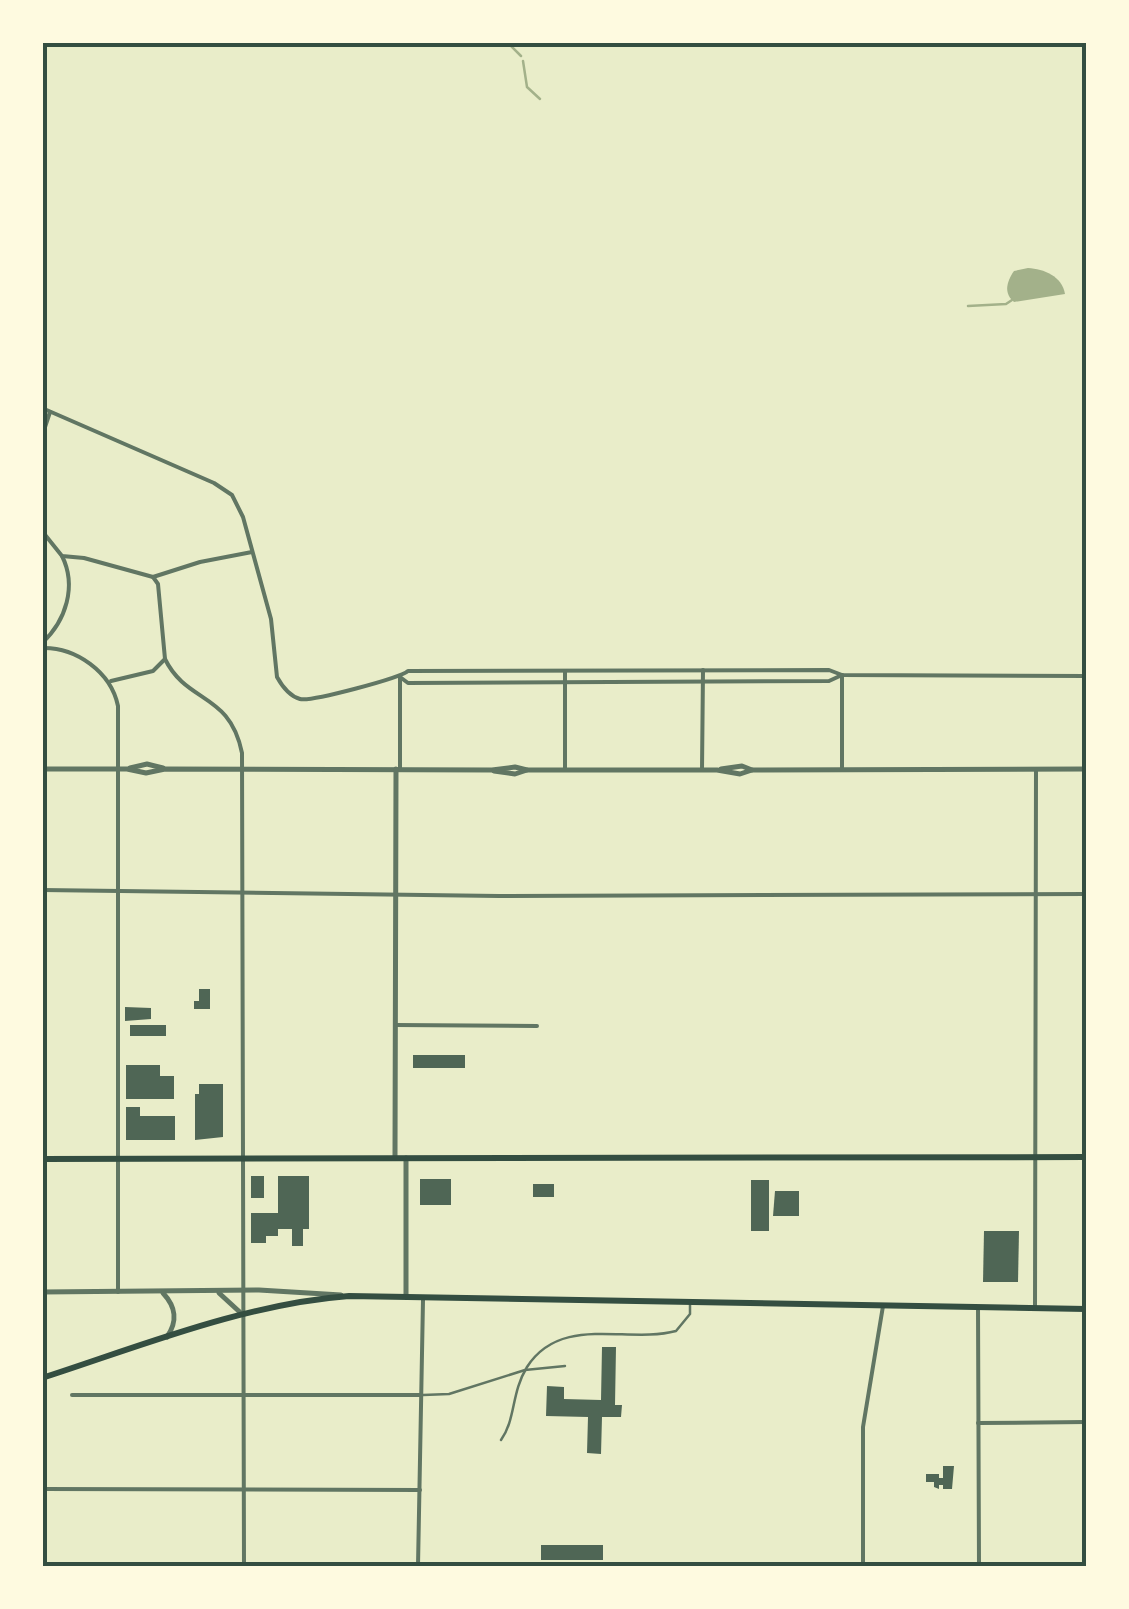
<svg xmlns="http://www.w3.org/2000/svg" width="1129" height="1609" viewBox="0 0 1129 1609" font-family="'Open Sans',sans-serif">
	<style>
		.water { fill: #a3b18a }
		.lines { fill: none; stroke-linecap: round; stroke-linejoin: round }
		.stream { stroke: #a3b18a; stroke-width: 2.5 }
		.building { fill: #4f6655 }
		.service { stroke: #617663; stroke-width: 2.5 }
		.minor { stroke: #617663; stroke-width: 4 }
		.tertiary { stroke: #617663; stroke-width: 5 }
		.secondary { stroke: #344e41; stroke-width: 6 }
		.primary { stroke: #344e41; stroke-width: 6 }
		.neatline { fill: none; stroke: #344e41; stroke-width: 4 }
	</style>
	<rect width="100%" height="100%" fill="#e9edc9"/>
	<path class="water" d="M 1028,268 C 1044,269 1062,276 1065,294 L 1014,302 C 1003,293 1007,281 1014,271 Z"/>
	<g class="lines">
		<g class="stream">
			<polyline points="507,42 521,56"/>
			<polyline points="523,61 527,87 540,99"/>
			<polyline points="968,306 1006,304 1012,300"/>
		</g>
	</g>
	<g class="building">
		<polygon points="199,989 210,989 210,1009 194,1009 194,1001 199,1001"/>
		<polygon points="125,1007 151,1008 151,1019 125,1021"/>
		<rect x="130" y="1025" width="36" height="11"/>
		<rect x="413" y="1055" width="52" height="13"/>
		<polygon points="126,1065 160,1065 160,1076 174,1076 174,1099 126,1099"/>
		<polygon points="199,1084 223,1084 223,1137 195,1140 195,1094 199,1094"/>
		<polygon points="126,1107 140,1107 140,1116 175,1116 175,1140 126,1140"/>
		<rect x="251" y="1176" width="13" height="22"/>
		<polygon points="278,1176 309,1176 309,1229 303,1229 303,1246 292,1246 292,1229 278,1229 278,1236 266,1236 266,1243 251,1243 251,1213 278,1213"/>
		<rect x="420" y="1179" width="31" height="26"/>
		<rect x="751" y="1180" width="18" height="51"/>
		<rect x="533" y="1184" width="21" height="13"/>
		<polygon points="775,1191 799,1191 799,1216 773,1216"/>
		<polygon points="984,1231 1019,1231 1018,1282 983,1282"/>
		<polygon points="602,1347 616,1347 615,1405 622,1405 621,1417 602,1417 601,1454 587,1453 588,1417 546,1416 547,1386 564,1387 564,1399 601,1400"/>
		<polygon points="943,1466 954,1466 952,1489 943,1489 943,1485 939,1485 939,1489 934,1487 934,1482 926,1482 926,1474 939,1474 939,1478 943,1478"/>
		<rect x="541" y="1545" width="62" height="15"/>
	</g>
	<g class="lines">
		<g class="service">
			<polyline points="423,1395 449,1394 525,1370 565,1366"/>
			<path d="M 501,1440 C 516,1419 511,1393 527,1367 C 561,1314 627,1344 676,1331 L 690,1314 L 690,1303"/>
		</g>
		<g class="minor">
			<path d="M 42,408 L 214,483 L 232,495 L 243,517 L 271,619 L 277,677 C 282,686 289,696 300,699 C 311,702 400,678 408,671 L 829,670 L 842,675 L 1086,676"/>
			<polyline points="42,436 50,412"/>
			<polyline points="42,531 62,556 84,558 153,577 200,562 252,552"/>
			<path d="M 42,643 C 66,621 77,586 62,556"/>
			<path d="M 42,648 C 76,647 111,672 118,706 L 118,1292"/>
			<path d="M 165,659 C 187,704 230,692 242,753 L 244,1566"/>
			<polyline points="565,671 565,770"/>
			<polyline points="842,675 842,770"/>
			<polyline points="400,677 408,683 829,681 842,675"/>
			<polyline points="111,681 153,671 165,659 158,584 153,577"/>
			<polyline points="400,768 400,677"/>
			<polyline points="702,770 703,670"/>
			<polyline points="42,890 499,896 1086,894"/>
			<polyline points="395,1025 537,1026"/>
			<polyline points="978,1307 979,1566"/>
			<polyline points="1035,1308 1036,769"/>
			<polyline points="72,1395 421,1395"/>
			<polyline points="978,1423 1086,1422"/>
			<polyline points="42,1489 420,1490"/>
			<polyline points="418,1566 423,1300"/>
			<polyline points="863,1566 863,1427 883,1306"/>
		</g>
		<g class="tertiary">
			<polyline points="130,768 147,764 163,768"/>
			<polyline points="42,769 127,769 146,773 165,769 492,770 515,767 527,770 717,770 740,774 752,770"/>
			<polyline points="721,769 742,766 752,770 1086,769"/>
			<polyline points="494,771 515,774 527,770"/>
			<polyline points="395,1158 396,769"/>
			<polyline points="406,1158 406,1295"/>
			<polyline points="42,1292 259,1290 341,1295"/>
			<path d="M 163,1293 C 176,1307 178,1321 167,1337"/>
			<polyline points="219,1293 243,1315"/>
		</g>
		<path class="secondary" d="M 42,1378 C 141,1346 244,1304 349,1296 L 1086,1309"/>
		<polyline class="primary" points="42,1159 1086,1157"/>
	</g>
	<rect width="1129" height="1609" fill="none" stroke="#fefae0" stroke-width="90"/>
	<rect x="45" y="45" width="1039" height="1519" class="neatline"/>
</svg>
